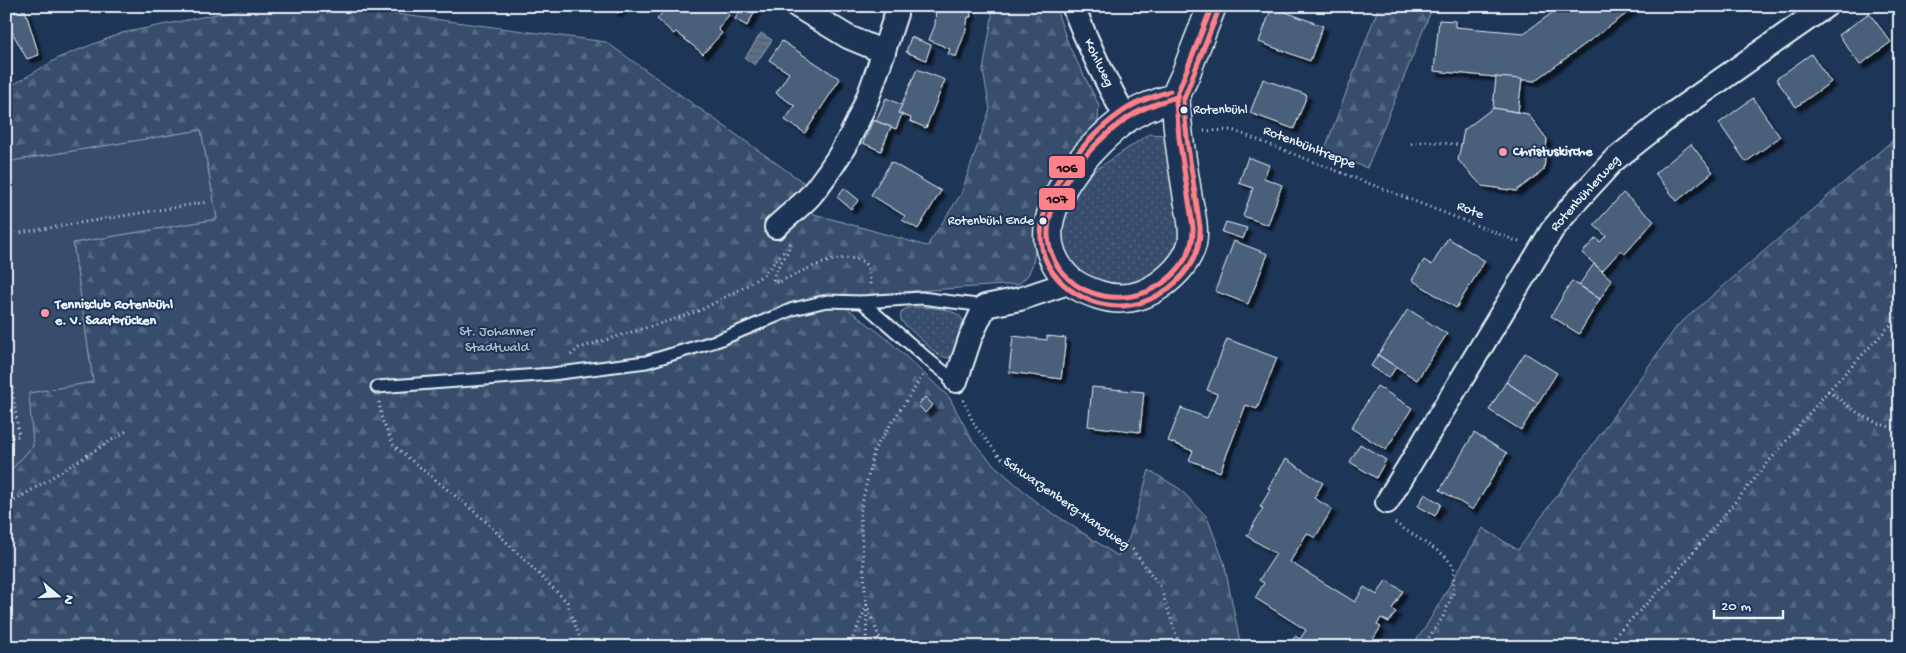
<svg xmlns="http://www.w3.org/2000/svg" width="1906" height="653" viewBox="0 0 1906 653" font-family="'Gochi Hand',sans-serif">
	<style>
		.grass { fill: url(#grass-dots); stroke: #909fb2 }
		.forest { fill: url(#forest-firs); stroke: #909fb2 }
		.garden { fill: #374d6c; stroke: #909fb2 }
		.water { fill: url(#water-rules); stroke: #95a4b5 }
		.building { fill: #495e7a; stroke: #e8f1f8; filter: url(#shadow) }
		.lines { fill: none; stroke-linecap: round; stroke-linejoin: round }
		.service-casing { stroke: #e8f1f8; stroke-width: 15 }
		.minor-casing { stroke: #e8f1f8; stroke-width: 26 }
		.tertiary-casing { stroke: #e8f1f8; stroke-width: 31 }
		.path { stroke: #e8f1f8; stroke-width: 3; stroke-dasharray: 1 4; stroke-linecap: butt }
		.service { stroke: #1d3557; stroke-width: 11 }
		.minor { stroke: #1d3557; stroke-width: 22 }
		.tertiary { stroke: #1d3557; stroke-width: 28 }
		.bus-1-casing { stroke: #1d3557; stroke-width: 9 }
		.bus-2-casing { stroke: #1d3557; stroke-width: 9 }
		.bus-1 { stroke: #ff8088; stroke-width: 5 }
		.bus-2 { stroke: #ff8088; stroke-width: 5 }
		.bus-dot { fill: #e8f1f8; stroke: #1d3557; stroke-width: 2 }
		.poi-dot { fill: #ff9aa2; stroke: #1d3557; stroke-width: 2 }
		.labels { text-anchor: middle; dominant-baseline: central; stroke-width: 4; stroke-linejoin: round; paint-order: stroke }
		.bus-label { font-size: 13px; fill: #e8f1f8; stroke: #1d3557; text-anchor: start }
		.street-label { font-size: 14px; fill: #e8f1f8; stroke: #1d3557 }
		.poi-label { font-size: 14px; font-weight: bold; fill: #e8f1f8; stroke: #1d3557; text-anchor: start }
		.park-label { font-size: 14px; fill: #b3c0ce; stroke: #1d3557 }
		.line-badge { stroke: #1d3557; stroke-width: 2 }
		.pale-badge-label { font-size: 14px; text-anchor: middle; font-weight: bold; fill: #111 }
	</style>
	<defs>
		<pattern id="grass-dots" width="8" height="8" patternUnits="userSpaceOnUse" patternTransform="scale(1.25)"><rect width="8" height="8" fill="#374d6c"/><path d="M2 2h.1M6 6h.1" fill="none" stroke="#546782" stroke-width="1.8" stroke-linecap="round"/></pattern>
		<pattern id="forest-firs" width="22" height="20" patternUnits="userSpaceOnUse" patternTransform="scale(1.25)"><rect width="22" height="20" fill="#374d6c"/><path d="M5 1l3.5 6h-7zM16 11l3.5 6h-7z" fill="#546782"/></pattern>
		<pattern id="water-rules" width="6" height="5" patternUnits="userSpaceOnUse" patternTransform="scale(1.25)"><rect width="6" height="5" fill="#5d7089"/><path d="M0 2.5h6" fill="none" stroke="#505a66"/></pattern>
		<filter id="shadow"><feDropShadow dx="4.5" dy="4.5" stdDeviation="1" flood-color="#0009"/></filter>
	</defs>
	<rect width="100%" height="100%" fill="#1d3557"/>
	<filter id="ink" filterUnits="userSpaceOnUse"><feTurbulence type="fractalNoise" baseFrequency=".02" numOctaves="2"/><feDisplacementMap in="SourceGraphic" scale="10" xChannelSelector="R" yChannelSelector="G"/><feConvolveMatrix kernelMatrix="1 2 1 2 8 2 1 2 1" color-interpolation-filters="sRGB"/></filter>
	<g filter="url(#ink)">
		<g class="grass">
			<polygon points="1149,134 1164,135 1170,146 1181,229 1179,246 1154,278 1118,287 1087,277 1074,266 1062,248 1059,231 1063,213 1080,184 1094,171"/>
			<path d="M 911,307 C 924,307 963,307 964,324 C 964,331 957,347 954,354 L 948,358 L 938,355 L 902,322 C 898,313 903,309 911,307 Z"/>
		</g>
		<g class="forest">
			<path d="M 257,6 L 300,6 L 358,9 L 606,42 L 807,185 L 807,212 L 927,246 L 961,194 L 990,109 L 983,71 L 992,17 L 992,6 L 1055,6 L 1069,46 L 1099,105 L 1098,121 C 1074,148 1049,174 1039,209 C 1033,229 1039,254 1029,273 C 1027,277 1022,281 1019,284 L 900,292 L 843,305 L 886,338 L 949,397 L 972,440 L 993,464 L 1036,502 L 1118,556 L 1129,538 L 1149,470 L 1180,489 L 1207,517 L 1224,562 L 1241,647 L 6,647 L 6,475 L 33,446 L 28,393 L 93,382 L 73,243 L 217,219 L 201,130 L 6,162 L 6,89 L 60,57 L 122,33 Z"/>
			<polygon points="1379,6 1433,6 1367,168 1324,151"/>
			<polygon points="1900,134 1900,647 1411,647 1425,628 1483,528 1518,550 1677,326"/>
		</g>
		<polygon class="garden" points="201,130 217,219 73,243 93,382 29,393 33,446 6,475 6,162"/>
		<polygon class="water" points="761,33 772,40 755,65 745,58"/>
		<g class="building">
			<polygon points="6,6 13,6 15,13 25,10 39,55 27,59 6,21"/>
			<polygon points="608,6 623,6 618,13"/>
			<polygon points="668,6 719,6 729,15 718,29 722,33 703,54 676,32 674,34 657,19"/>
			<polygon points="743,6 758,6 747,26 735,19"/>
			<polygon points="970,6 971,17 968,17 966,30 956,57 948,54 950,49 929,40 935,25 936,6"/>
			<polygon points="1562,6 1637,6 1535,81 1434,71 1439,20 1455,21 1455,27 1524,33"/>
			<polygon points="1272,7 1323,26 1310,61 1259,42"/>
			<polygon points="1869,13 1891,42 1860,65 1839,35"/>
			<polygon points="911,37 931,45 926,60 906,52"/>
			<polygon points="782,41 840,79 805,133 785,120 795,106 776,93 789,73 769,60"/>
			<polygon points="1811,54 1831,82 1796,107 1776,79"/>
			<polygon points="917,69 945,80 926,128 910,121 911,118 898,113"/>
			<polygon points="1496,77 1522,79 1518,112 1493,108"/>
			<polygon points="1263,79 1307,95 1294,129 1250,113"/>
			<polygon points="886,98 902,105 898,113 902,114 896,129 876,121"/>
			<polygon points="1753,98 1780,137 1746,162 1719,123"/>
			<polygon points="1493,108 1528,114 1547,139 1544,170 1516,191 1482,186 1458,160 1464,130"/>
			<polygon points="873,120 891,127 881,151 863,143"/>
			<polygon points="1691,144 1713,172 1677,201 1655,173"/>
			<polygon points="1248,157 1269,165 1264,178 1282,185 1268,225 1243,216 1253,188 1239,183"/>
			<polygon points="891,162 941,191 918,229 902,220 905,216 871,195"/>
			<polygon points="844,188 859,200 851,209 837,197"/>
			<polygon points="1623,193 1654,221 1625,254 1621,250 1602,271 1582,253 1596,238 1600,242 1606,236 1594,225"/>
			<polygon points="1226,222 1247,228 1243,239 1222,232"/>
			<polygon points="1448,238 1485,261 1456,308 1412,280 1424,260 1432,265"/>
			<polygon points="1234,241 1268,254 1248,304 1215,291"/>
			<polygon points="1594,264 1612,280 1600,299 1579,285"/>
			<polygon points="1572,281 1600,299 1579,334 1551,316"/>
			<polygon points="1408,309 1447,334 1417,380 1378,355"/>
			<polygon points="1013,336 1047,340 1047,336 1066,338 1061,379 1009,372"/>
			<polygon points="1227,339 1277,358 1257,409 1246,405 1220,472 1189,460 1193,451 1168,441 1181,408 1207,418 1217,394 1207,390"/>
			<polygon points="1525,353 1557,373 1538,403 1506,382"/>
			<polygon points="1378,355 1396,367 1389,378 1371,366"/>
			<polygon points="1506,382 1538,403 1521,430 1489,410"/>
			<polygon points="1377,386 1412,408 1386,450 1351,428"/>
			<polygon points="1092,387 1144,392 1140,432 1088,426"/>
			<polygon points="925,397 933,405 925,413 918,405"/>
			<polygon points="1474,433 1507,453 1473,510 1440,490"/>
			<polygon points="1360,444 1386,460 1376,478 1350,462"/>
			<polygon points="1286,459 1323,483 1314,498 1332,509 1315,538 1307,533 1290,562 1355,602 1364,587 1377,595 1386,580 1403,591 1392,609 1396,612 1389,622 1381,618 1377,625 1381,627 1368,647 1333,647 1330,645 1329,647 1289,647 1295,636 1300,639 1306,630 1255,598 1264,583 1259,580 1276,554 1247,536 1263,508 1260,507 1270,490 1268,488"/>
			<polygon points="1425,494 1441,504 1435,516 1418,506"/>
		</g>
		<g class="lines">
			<defs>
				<g id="service">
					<polyline points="862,302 931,362 956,381"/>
					<polyline points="377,387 552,374 646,362 719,340 793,309 827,301 862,302 921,298 985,306"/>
				</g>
				<g id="minor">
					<polyline points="797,6 848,37 884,52"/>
					<path d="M 1073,6 C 1088,45 1106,82 1126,118"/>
					<path d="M 776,227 C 787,216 800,207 810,196 C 817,188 823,179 829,171 C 864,122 877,71 896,14 L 896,6"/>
					<polyline points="956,381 971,336 985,306 1020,299 1071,282"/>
					<polyline points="1387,502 1540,250 1552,230 1571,207 1613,161 1675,112 1826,6"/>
				</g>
				<path id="tertiary" d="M 1176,97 C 1159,103 1142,107 1127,118 C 1091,143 1033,207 1052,255 C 1062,279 1075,287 1099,295 C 1120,302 1142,298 1160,285 C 1174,275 1187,262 1192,244 C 1195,230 1191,213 1188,199 C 1184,172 1179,145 1177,117 C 1177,111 1175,104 1176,98 C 1177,90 1183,81 1186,73 C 1194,51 1203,29 1212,6"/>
			</defs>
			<use href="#service" class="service-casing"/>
			<use href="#minor" class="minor-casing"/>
			<use href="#tertiary" class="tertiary-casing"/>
			<g class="path">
				<polyline points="1204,131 1232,130 1519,242"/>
				<polyline points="1411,144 1425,141 1461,145"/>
				<polyline points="6,235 207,202"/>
				<path d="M 790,243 C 788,258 774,267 773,281 L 779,282 C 799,273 842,249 863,262 C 869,266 870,278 870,284"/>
				<polyline points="6,348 19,436 6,438"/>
				<polyline points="571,355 579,348 678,318 703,309 746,286 765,274 786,248"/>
				<path d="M 1828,391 C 1851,408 1871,426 1900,428"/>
				<polyline points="963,400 975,426 1000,457 1044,491 1133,550 1160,586 1180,647"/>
				<polyline points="379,402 382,420 394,446 482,518 567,602 583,647"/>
				<polyline points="6,506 128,430"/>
				<polyline points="1395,523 1444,555 1454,567 1453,593 1443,617 1422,647"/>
				<polyline points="849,647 867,605"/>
				<polyline points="866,647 867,608"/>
				<polyline points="883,647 866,603 860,513 874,450 923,375"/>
				<polyline points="1604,647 1669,581 1828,391 1900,315"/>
			</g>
			<use href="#service" class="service"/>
			<use href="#minor" class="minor"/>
			<use href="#tertiary" class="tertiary"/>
			<defs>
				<path id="bus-1" d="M 1176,97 C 1162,102 1147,106 1134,114 C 1098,135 1045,193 1048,237 C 1053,294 1122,314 1164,282 C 1182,268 1194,250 1193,227 L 1179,138 L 1176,103 L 1178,92 L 1212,6"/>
				<path id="bus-2" d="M 1170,91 C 1156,96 1141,100 1128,108 C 1089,133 1042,187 1041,235 C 1040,281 1090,312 1131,305 C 1145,303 1158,296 1169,288 C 1189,272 1201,252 1200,227 L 1188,147 L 1183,101 L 1219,9"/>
			</defs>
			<use href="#bus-1" class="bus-1-casing"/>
			<use href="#bus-2" class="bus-2-casing"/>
			<use href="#bus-1" class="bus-1"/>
			<use href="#bus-2" class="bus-2"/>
		</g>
	</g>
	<g class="bus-dot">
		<circle cx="1184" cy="110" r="4.5"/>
		<circle cx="1043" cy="221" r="4.5"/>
	</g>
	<g class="poi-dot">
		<circle cx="1503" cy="152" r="5"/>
		<circle cx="45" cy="313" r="5"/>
	</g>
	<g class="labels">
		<g class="bus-label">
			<text x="1193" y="110">Rotenbühl</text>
			<text x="1034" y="221" text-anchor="end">Rotenbühl Ende</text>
		</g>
		<g class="street-label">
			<text transform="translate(1098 63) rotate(64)">Kohlweg</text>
			<text transform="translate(1309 148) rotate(21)">Rotenbühltreppe</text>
			<text transform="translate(1586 194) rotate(-48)">Rotenbühlerweg</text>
			<text transform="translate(1470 211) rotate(22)">Rote</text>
			<text transform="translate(1066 504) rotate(35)">Schwarzenberg-Hangweg</text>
		</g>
		<g class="poi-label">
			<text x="1513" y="152">Christuskirche</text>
			<text x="55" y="305">Tennisclub Rotenbühl<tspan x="55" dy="16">e. V. Saarbrücken</tspan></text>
		</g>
		<g class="park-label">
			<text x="497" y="332">St. Johanner<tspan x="497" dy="16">Stadtwald</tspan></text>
		</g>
	</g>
	<g class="line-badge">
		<rect x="1048" y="155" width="38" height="24" rx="5" fill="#ff8088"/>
		<rect x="1038" y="187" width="38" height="24" rx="5" fill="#ff8088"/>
	</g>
	<g class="pale-badge-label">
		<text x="1067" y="172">106</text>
		<text x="1057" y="203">107</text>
	</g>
	<rect width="1906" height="653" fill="none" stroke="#1d3557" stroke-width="25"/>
	<rect x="12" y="12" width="1881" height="628" fill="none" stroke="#e8f1f8" stroke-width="2" filter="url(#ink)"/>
	<g transform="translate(58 596) rotate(109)" stroke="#1d3557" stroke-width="4" paint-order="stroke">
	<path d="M0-4L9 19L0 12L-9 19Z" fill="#e8f1f8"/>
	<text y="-8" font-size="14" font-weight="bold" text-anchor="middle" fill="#e8f1f8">N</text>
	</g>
	<path d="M1714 610v8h69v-8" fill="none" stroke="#e8f1f8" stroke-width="2.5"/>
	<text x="1721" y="610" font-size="15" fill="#e8f1f8" stroke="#1d3557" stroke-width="4" paint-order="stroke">20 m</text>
</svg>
